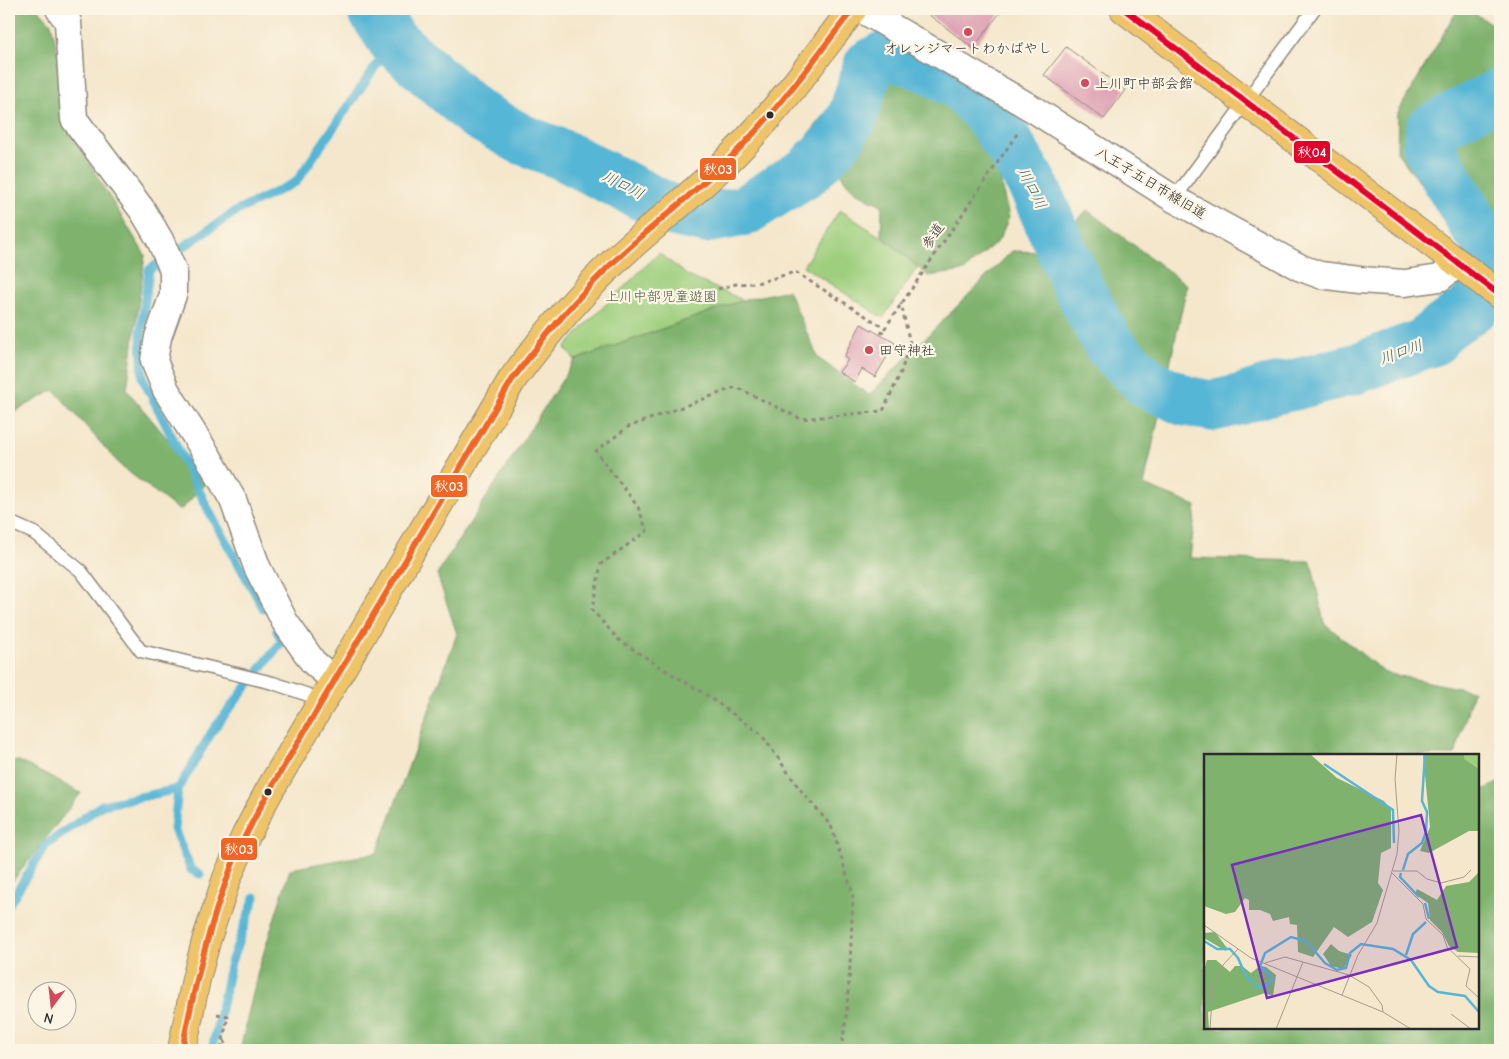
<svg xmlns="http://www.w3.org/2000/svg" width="1509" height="1059" viewBox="0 0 1509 1059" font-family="'Comic Neue','Klee One',sans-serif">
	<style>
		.green { fill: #9ecf7e; stroke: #647d54 }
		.forest { fill: #7eb26d; stroke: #546e4c }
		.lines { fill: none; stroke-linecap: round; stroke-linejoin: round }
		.stream { stroke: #57b6d5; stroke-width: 9 }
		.river { stroke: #57b6d5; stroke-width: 51 }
		.building { fill: #dc9cb1 }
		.service-casing { stroke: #90897c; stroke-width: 15 }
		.minor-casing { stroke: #90897c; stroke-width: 29 }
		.primary-casing { stroke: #90897c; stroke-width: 30 }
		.path { stroke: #90897c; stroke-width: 3; stroke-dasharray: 4 4; stroke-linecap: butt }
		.service { stroke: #fff; stroke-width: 12 }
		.minor { stroke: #fff; stroke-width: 26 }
		.primary { stroke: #efc469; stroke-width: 28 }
		.bus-1-casing { stroke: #fcf5e5; stroke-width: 10 }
		.bus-2-casing { stroke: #fcf5e5; stroke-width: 10 }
		.bus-1 { stroke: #f26522; stroke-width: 6 }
		.bus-2 { stroke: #e4002b; stroke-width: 6 }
		.poi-dot { fill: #d1495b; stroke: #fcf5e5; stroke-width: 2 }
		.bus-dot { fill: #2b2b2b; stroke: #fcf5e5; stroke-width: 2 }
		.labels { text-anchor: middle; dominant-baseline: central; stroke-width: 4.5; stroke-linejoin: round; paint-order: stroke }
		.poi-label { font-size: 14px; fill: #2b2b2b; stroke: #fcf5e5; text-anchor: start }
		.street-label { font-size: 14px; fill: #2b2b2b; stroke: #fcf5e5 }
		.park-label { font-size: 14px; fill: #4e5c44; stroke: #fcf5e5 }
		.water-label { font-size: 15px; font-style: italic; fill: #3a5c66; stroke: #fcf5e5 }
		.inset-river { fill: none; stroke: #57b6d5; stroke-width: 2.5 }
		.inset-road { fill: none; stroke: #a49c8c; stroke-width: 1 }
		.view { fill: #7b2cbf; fill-opacity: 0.15; stroke: #7b2cbf; stroke-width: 2.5 }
		.inset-edge { fill: none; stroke: #2b2b2b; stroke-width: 2.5 }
		.line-badge { stroke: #fcf5e5; stroke-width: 2 }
		.badge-label { font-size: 14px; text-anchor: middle; font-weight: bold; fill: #fff }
	</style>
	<rect width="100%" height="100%" fill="#fcf5e5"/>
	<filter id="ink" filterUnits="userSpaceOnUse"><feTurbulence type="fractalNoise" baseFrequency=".02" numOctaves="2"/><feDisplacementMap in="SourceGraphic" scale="10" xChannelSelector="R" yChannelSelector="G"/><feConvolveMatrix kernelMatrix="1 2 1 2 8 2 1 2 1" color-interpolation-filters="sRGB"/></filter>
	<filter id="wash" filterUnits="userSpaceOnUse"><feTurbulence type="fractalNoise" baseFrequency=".0096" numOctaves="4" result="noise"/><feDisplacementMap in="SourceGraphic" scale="20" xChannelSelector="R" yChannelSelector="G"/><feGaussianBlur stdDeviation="1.12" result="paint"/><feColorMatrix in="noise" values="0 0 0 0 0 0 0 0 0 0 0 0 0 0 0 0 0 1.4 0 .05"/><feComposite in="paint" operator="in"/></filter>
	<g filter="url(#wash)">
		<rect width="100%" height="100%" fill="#f4e7cc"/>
		<g class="green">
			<polygon points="840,210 920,263 883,318 803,266"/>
			<polygon points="659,253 688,276 743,300 575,360 565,348 588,322"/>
		</g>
		<g class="forest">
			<polygon points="9,9 38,9 51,23 78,145 145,255 127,390 205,484 180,511 122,467 54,390 18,410 9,419"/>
			<polygon points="1458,9 1467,9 1500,29 1500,254 1498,255 1455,230 1397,152 1398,112"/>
			<path d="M 890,70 L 927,80 L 968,112 L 993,150 L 1009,217 L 999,240 L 964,271 L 928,276 L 881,235 L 882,205 C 862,196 848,190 838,169 L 795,152 L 837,99 L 865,96 Z"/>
			<polygon points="1087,210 1187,285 1144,485 1196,506 1190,558 1311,561 1324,623 1385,673 1473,691 1455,755 1205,755 1205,1028 1478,1028 1478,790 1480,791 1500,782 1500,1050 240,1050 258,971 290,869 377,853 457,634 437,574 575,360 743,300 788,290 818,358 869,395 1012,251 1047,252"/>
			<polygon points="19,761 81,793 9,886 9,762"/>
		</g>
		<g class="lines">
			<g class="stream">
				<polyline points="264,609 211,515 143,379 141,332 149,270 235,212 296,182 393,41"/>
				<polyline points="178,789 174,829 191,870 200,874"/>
				<polyline points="9,904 46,845 102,805 178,789 213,730 282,641 277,631"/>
				<polyline points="212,1050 231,962 255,897"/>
			</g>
			<polyline class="river" points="372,9 393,41 476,114 521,139 563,155 673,211 706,218 744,211 808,171 838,140 853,116 869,65 883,57 902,58 932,69 962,87 986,112 1010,146 1035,189 1077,285 1109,345 1146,382 1185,401 1212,406 1239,400 1266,391 1294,385 1355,369 1434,340 1433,335 1475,306 1498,255 1477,229 1428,147 1431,129 1500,93"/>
		</g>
		<g id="blocks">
			<g class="building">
				<polygon points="933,9 1003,9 973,48 929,15"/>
				<polygon points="1066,47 1125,90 1104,119 1044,75"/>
				<polygon points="861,324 895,343 875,377 862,369 855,382 839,372 848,360 844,357"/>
			</g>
		</g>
	</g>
	<g filter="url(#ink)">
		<use href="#blocks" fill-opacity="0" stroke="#90897c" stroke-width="1"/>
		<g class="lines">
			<defs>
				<g id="service">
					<polyline points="1174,199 1314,9"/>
					<polyline points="9,522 34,533 81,571 141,651 273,683 323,700"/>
				</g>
				<g id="minor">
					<polyline points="59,9 68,22 74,119 143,211 160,240 173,270 173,295 158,337 154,361 166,390 209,458 233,500 257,567 285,622 313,662 334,680"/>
					<polyline points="861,9 1033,109 1174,199 1301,268 1320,275 1359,280 1405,283 1440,278 1459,263"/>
				</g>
				<g id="primary">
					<polyline points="1124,9 1500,295"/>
					<path d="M 182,1050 L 196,979 L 207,938 L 227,878 L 246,835 L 268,793 L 323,700 L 512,380 C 545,335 580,293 622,254 C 659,220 700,189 735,153 C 779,109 815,58 853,9"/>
				</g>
			</defs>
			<use href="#service" class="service-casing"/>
			<use href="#minor" class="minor-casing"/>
			<use href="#primary" class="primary-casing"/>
			<g class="path">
				<polyline points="718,289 736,284 757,283 795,272 885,328 1019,131"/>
				<polyline points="881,334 885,328"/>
				<polyline points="217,1014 228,1016 221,1050"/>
				<polyline points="224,1040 227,1050"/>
				<polyline points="841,1050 846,1019 850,966 853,894 831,826 799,788 761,734 702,692 660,667 619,640 592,610 601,564 647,531 638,507 596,451 628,427 736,387 801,419 883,411 901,372 910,344 901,303"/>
			</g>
			<use href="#service" class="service"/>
			<use href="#minor" class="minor"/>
			<use href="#primary" class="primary"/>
			<defs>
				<path id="bus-1" d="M 182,1050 C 193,992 206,935 227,879 C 237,849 253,821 268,793 L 512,380 C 545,335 581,292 622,254 C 659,220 699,189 735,153 C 779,109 815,58 853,9"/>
				<polyline id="bus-2" points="1124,9 1500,295"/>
			</defs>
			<use href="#bus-1" class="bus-1-casing"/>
			<use href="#bus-2" class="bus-2-casing"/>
			<use href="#bus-1" class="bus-1"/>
			<use href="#bus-2" class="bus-2"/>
		</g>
	</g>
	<g class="poi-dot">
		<circle cx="968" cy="32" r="5"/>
		<circle cx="1085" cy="83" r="5"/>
		<circle cx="869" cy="350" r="5"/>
	</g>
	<g class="bus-dot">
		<circle cx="770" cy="115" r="4.5"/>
		<circle cx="268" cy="792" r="4.5"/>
	</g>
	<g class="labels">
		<g class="poi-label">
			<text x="968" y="48" text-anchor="middle">オレンジマートわかばやし</text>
			<text x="1095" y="83">上川町中部会館</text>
			<text x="879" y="350">田守神社</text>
		</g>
		<g class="street-label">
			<text transform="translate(1151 183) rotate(31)">八王子五日市線旧道</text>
			<text transform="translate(933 236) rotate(-56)">参道</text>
		</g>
		<g class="park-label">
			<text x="661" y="296">上川中部児童遊園</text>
		</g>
		<g class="water-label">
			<text transform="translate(623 185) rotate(27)">川口川</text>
			<text transform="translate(1032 188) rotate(63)">川口川</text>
			<text transform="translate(1401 352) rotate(-20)">川口川</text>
		</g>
	</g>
	<g transform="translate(1204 754)">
		<rect width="275" height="275" fill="#f4e7cc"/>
		<path d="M 228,0 L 275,0 L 275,16 Z" fill="#9ecf7e"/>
		<path d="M 0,0 L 106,0 L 133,24 L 180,47 L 187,56 L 187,94 L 177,99 L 174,129 L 179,136 L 168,168 L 144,183 L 130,173 L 109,203 L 94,198 L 93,171 L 86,170 L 85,163 L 69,167 L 66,160 L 56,156 L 45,156 L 45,146 L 41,144 L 31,158 L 22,160 L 0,152 ZM 219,0 L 260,0 L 260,5 L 275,15 L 275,77 L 265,77 L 225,99 L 216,97 L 226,73 ZM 275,118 L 275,199 L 254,198 L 245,192 L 238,178 L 226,166 L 224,149 L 211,140 L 213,135 L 233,146 L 242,132 L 265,128 ZM 11,178 L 23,194 L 22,197 L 0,184 L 0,179 ZM 127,190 L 135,197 L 148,201 L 139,215 L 127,212 L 119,200 ZM 3,206 L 12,206 L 26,218 L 31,212 L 38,212 L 47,219 L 56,212 L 62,213 L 72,221 L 69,242 L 61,239 L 4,258 L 5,275 L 0,275 L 0,216 Z" fill="#7eb26d"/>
		<path class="inset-river" d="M 120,10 L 189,56 L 190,89M 199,116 L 204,100 L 218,89 L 222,78 L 223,58 L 218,47 L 221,0M 197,119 L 196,123 L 215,143M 221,149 L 225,165M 0,187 L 13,195 L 26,195 L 34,204 L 41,220 L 53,233 L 61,233 L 69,225 L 56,212 L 61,199 L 87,183 L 102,187 L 121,209 L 133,216 L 142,214 L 146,199 L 157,190 L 189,195 L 207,206 L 225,232 L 234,238 L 261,242 L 275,258M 202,201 L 209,180 L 222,168"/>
		<path class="inset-road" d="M 189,117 L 213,117 L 223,125 L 237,129 L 260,123 L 267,116M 188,119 L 219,150 L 222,165 L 239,181 L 243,193 L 266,215 L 262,232 L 275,244M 0,171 L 47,204 L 179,258 L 207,275M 254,202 L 275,203M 61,209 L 81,203 L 145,221 L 165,233 L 178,251 L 179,258M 138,241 L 154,201 L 173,169 L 193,100 L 195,77 L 191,25 L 193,0M 247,260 L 267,275M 6,275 L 9,232 L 19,211 L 34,195M 72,275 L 99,208"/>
		<path class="view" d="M 217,61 L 253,193 L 63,244 L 28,111 Z"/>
		<rect width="275" height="275" class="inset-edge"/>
	</g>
	<g class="line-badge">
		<rect x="1293" y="140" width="38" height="24" rx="5" fill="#e4002b"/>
		<rect x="699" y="157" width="38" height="24" rx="5" fill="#f26522"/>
		<rect x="430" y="474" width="38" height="24" rx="5" fill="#f26522"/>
		<rect x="220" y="837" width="38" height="24" rx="5" fill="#f26522"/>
	</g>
	<g class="badge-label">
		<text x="1312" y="157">秋04</text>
		<text x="718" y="174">秋03</text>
		<text x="449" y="491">秋03</text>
		<text x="239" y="854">秋03</text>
	</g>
	<rect width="1509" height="1059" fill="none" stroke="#fcf5e5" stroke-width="30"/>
	<g transform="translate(52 1006) rotate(195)"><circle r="24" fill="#fcf5e5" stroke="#a8a49b"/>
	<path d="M0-4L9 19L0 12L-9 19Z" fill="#d1495b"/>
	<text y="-8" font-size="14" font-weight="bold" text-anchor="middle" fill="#2b2b2b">N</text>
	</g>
</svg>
